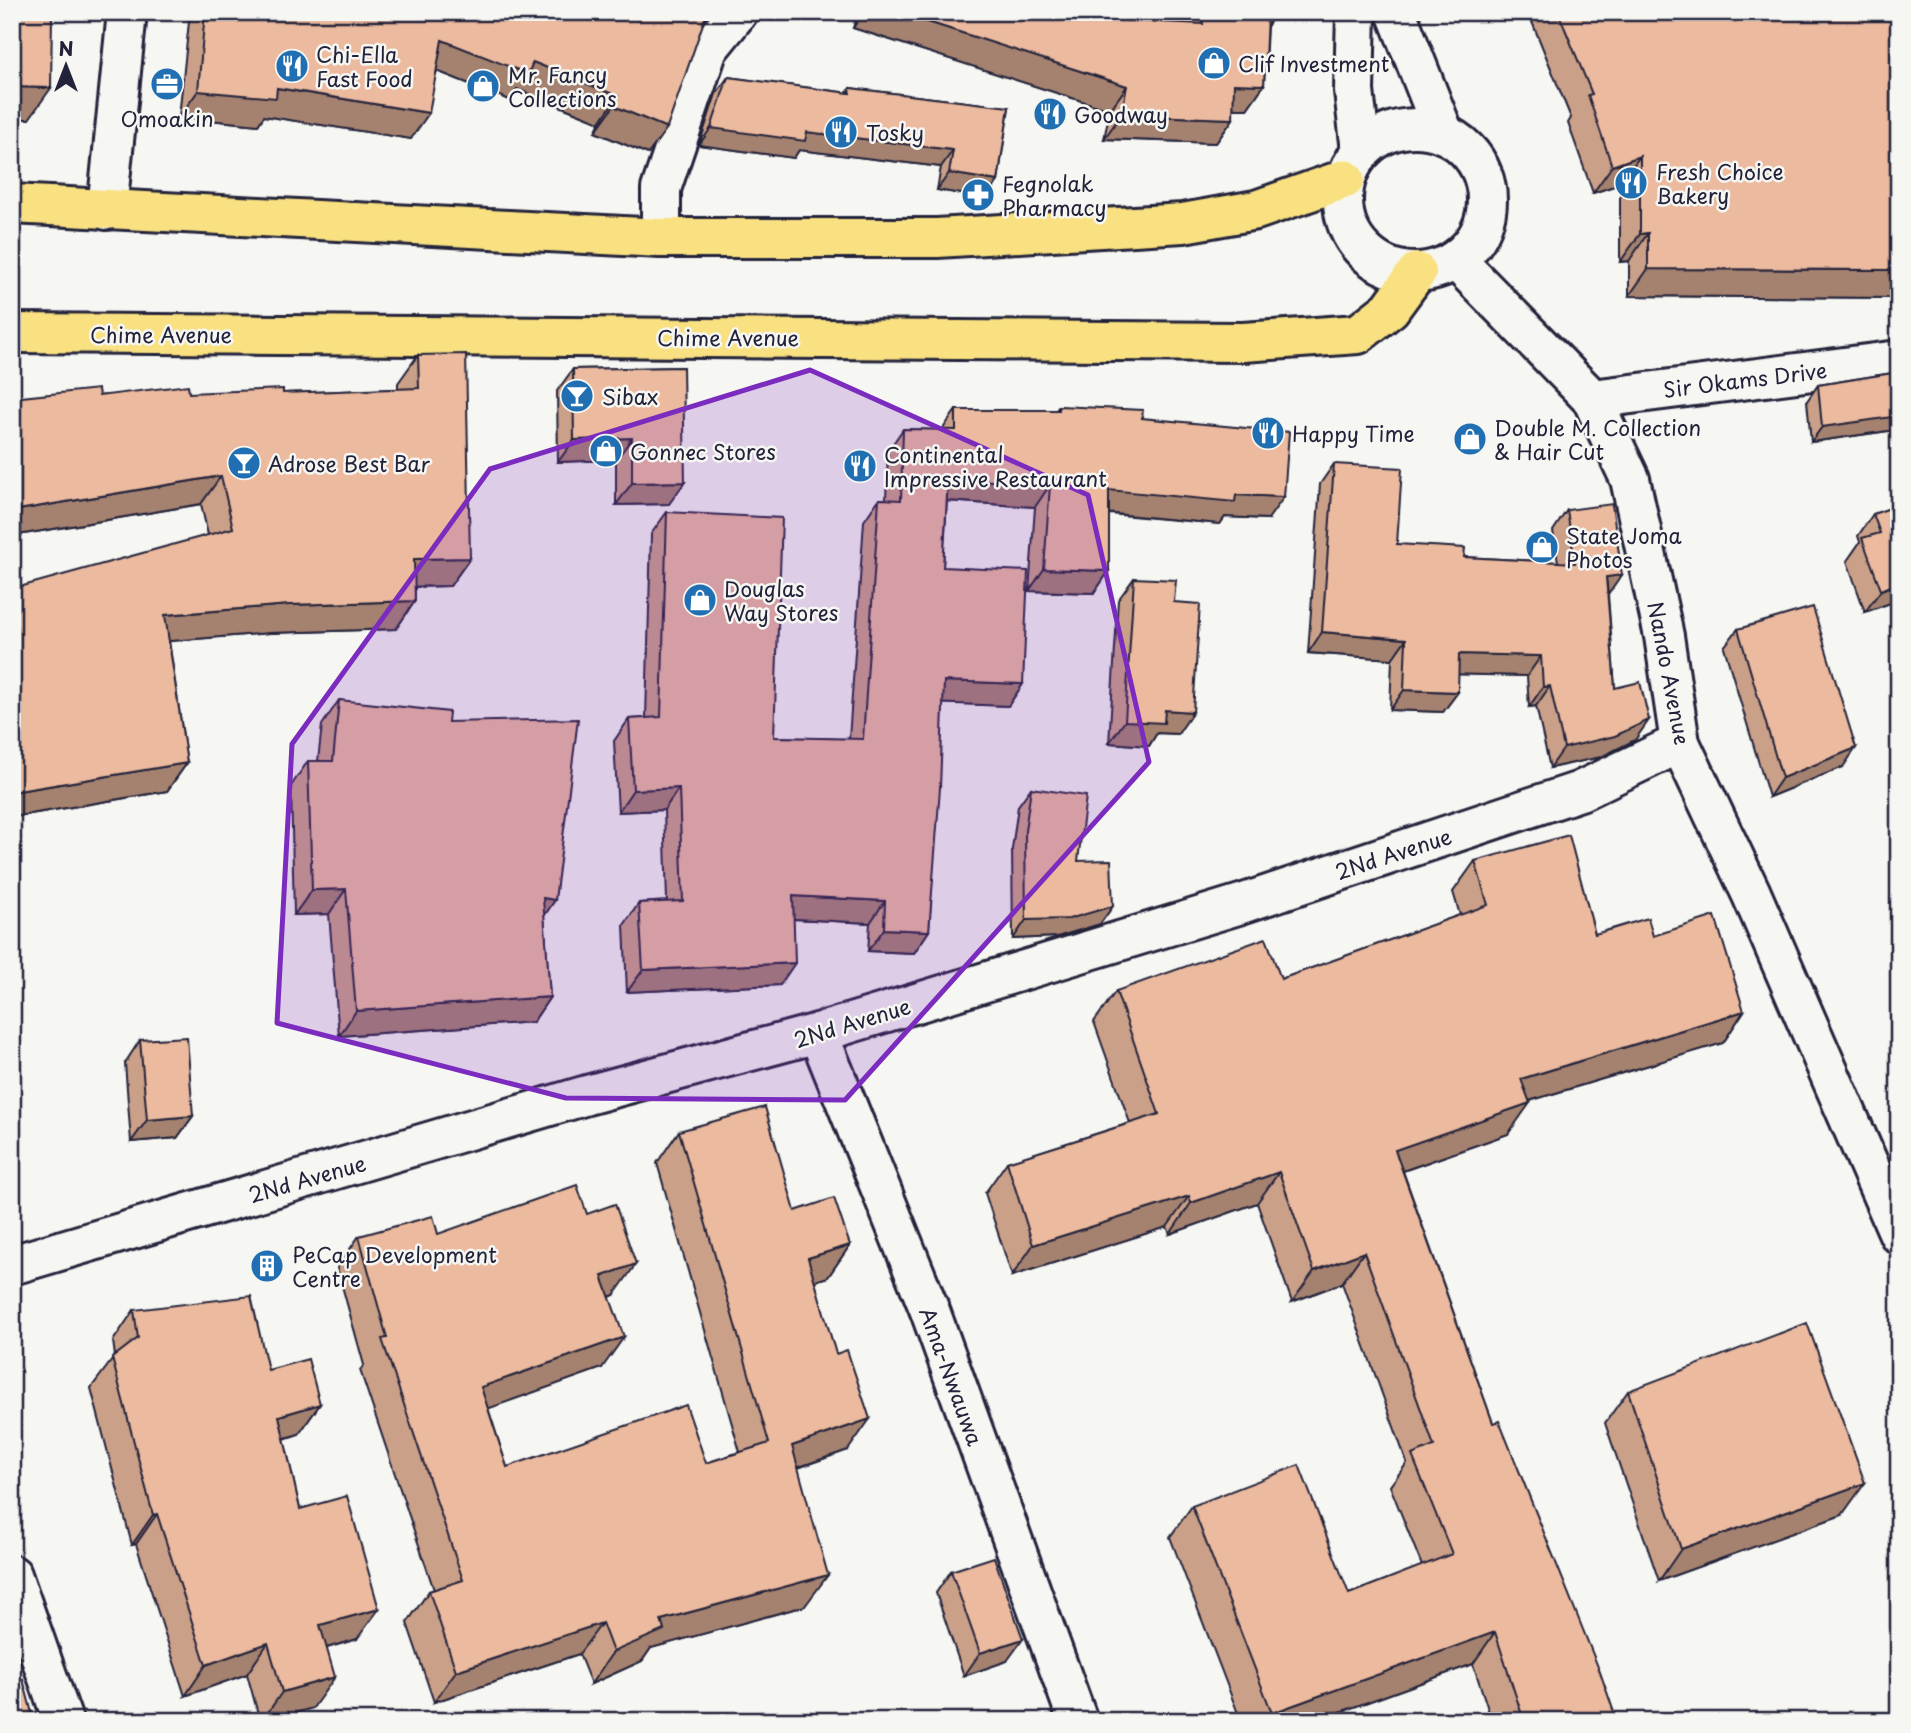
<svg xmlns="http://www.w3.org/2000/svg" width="1911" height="1733" viewBox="0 0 1911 1733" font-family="'Playpen Sans',sans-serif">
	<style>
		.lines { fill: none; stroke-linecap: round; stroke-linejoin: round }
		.street-casing { stroke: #22223b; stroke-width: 44 }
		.secondary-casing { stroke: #22223b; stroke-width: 44 }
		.primary-casing { stroke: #22223b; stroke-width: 44 }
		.street { stroke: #f6f6f2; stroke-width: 38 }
		.secondary { stroke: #f6f6f2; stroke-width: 38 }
		.primary { stroke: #f9e181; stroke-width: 38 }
		.wall { fill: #cba088; stroke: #22223b; stroke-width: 2 }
		.shaded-wall { fill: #a5826f; stroke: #22223b; stroke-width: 2 }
		.building { fill: #ecba9e; stroke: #22223b; stroke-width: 2 }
		.marked { fill: #7b2cbf; fill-opacity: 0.2; stroke: #7b2cbf; stroke-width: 5; stroke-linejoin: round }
		.labels { text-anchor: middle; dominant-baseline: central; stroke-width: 5; stroke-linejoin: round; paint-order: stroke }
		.poi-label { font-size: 21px; fill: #22223b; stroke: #f6f6f2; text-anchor: start }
		.street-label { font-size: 21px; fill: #22223b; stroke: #f6f6f2 }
	</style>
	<rect width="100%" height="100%" fill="#f6f6f2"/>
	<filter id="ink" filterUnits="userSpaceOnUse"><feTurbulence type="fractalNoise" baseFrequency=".0143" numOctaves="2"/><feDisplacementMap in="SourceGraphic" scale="14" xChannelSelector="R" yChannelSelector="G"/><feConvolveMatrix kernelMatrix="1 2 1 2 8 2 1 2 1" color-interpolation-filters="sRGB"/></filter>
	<g filter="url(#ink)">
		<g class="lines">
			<defs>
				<g id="street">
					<polyline points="107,210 127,12"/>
					<polyline points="661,238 661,189 708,49 738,12"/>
					<polyline points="1456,260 1592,399 1630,479 1664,636 1680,743 1751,893 1899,1234"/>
					<polyline points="1592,399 1899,360"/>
					<polyline points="818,1033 930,1311 1078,1721"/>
					<polyline points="12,1265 587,1095 818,1033 1241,904 1580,791 1680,743"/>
					<polyline points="12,1575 63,1721"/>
				</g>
				<g id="secondary">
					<polyline points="1356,12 1354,91 1361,151"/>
					<polyline points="1396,12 1444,134"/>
					<circle cx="1415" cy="200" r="72"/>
				</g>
				<g id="primary">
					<polyline points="12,204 661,238 937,238 1183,223 1256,210 1345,179"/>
					<polyline points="12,333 1243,342 1358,334 1390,309 1417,272"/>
				</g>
			</defs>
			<use href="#street" class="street-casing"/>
			<use href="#secondary" class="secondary-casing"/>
			<use href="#primary" class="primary-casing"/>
			<use href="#street" class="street"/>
			<use href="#secondary" class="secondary"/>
			<use href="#primary" class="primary"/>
		</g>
		<g class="wall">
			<polygon points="190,12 709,12 705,18 648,154 595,132 600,122 517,89 510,100 437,71 411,139 264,116 258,125 179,117"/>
			<polygon points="858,12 1092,12 1092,19 1182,23 1181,12 1274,12 1267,27 1264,85 1247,109 1233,109 1233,119 1216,143 1104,139 1110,110 853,28"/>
			<polygon points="1528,12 1899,12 1899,298 1629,296 1629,261 1620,262 1620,184 1593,193 1568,123 1571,118"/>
			<polygon points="728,77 847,93 850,88 1009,107 998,181 986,198 937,190 941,167 799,150 794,158 699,145 716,94"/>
			<polygon points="418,355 470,558 450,586 415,587 415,601 396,629 270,633 169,641 187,763 167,791 12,817 208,535 201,504 12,536 12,398 189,393 283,393 398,389 398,383"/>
			<polygon points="683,367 669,504 616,505 616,460 558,462 557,391 573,369"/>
			<polygon points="1899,372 1899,425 1895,430 1811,442 1807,401 1818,385"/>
			<polygon points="1059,406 1142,418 1268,519 1225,517 1220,524 1109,514 1109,571 1094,593 1029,591 1035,507 947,501 943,567 1023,684 1008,706 943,703 929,931 914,953 868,951 870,923 793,919 780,985 627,992 624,925 639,903 667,901 664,810 618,812 614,741 629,719 646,718 651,534 667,512 774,737 849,739 864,521 879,499 886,499 888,451 903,429 942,430 956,410 1056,410"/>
			<polygon points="1334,464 1397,544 1464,557 1558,562 1553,531 1567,510 1608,595 1615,688 1635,740 1601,757 1550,768 1536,706 1529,707 1527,676 1458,674 1458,692 1443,712 1390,710 1392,659 1308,653 1320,484"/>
			<polygon points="1899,505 1899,600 1865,612 1847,561 1860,542 1858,536 1873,514"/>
			<polygon points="1134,578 1174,602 1178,734 1157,733 1149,746 1109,743 1118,600"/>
			<polygon points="1738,629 1843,767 1769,797 1724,647"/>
			<polygon points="339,700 448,722 555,900 544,916 550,997 533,1022 339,1036 329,914 294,915 291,786 308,761 318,761 322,725"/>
			<polygon points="1031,788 1078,861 1113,906 1100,924 1057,937 1013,939 1012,849 1018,806"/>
			<polygon points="1475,861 1595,934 1653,936 1744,1011 1723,1043 1529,1101 1508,1134 1403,1171 1493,1423 1617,1721 1492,1721 1473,1664 1315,1721 1241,1721 1170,1537 1192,1506 1349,1594 1422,1566 1390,1486 1407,1463 1342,1283 1292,1302 1257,1203 1170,1234 1167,1227 1012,1276 985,1193 1007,1162 1130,1123 1094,1022 1116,991 1281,979 1460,915 1453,892"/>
			<polygon points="140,1040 193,1116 177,1138 131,1142 125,1063"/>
			<polygon points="679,1131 795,1211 850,1245 828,1277 815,1281 848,1450 798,1468 805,1606 651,1648 642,1661 591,1684 579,1654 434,1702 407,1623 429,1591 434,1590 360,1370 364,1365 337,1268 359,1236 438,1234 614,1295 610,1297 602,1368 488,1408 507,1467 706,1463 740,1452 657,1163"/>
			<polygon points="134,1310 268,1370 320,1404 299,1434 284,1439 300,1509 357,1639 327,1648 313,1708 266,1721 260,1721 247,1674 185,1696 136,1544 132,1545 91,1388 115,1356 113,1341"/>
			<polygon points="1628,1391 1842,1515 1659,1581 1605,1423"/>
			<polygon points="951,1571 1007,1661 964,1676 936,1593"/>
		</g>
		<g class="shaded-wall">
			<polygon points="864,12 897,12 1127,86 1110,110 853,28"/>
			<polygon points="1267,15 1274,16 1257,41"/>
			<polygon points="442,40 533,62 618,96 600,122 517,89 510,100 424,66"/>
			<polygon points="1234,84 1264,85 1247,109 1217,108"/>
			<polygon points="12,87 51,88 29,119 12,119"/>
			<polygon points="277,88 429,113 411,139 264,116 258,125 179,117 198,91"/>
			<polygon points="614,106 667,128 648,154 595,132"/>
			<polygon points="1121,115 1233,119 1216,143 1104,139"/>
			<polygon points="711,128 807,132 953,150 941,167 799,150 794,158 699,145"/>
			<polygon points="1640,156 1620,184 1593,193 1612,166"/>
			<polygon points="949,173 998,181 986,198 937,190"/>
			<polygon points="1648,233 1629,261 1620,262 1640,234"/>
			<polygon points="1648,269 1899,270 1899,298 1629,296"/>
			<polygon points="1899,409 1899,425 1895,430 1811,442 1822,427"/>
			<polygon points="632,438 616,460 558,462 574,440"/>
			<polygon points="221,476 201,504 12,536 12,511"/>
			<polygon points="948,478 1050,485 1035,507 933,500"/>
			<polygon points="685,482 669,504 616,505 632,483"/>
			<polygon points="1109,490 1236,495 1284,497 1268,519 1225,517 1220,524 1094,512"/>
			<polygon points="470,558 450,586 395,587 414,559"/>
			<polygon points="1044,569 1109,571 1094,593 1029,591"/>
			<polygon points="1622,575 1608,595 1606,577"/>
			<polygon points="1899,583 1899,600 1865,612 1881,590"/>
			<polygon points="415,601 396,629 270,633 146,643 165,615 289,605"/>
			<polygon points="1322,632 1406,639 1392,659 1308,653"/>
			<polygon points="1459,654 1541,656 1527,676 1445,674"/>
			<polygon points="944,681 1023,684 1008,706 929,703"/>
			<polygon points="1550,686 1536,706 1529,707 1543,687"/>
			<polygon points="1404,690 1458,692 1443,712 1390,710"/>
			<polygon points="1165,710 1193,712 1178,734 1157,733 1149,746 1109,743 1125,721"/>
			<polygon points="1649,720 1635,740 1601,757 1550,768 1564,748"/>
			<polygon points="1856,748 1843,767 1769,797 1782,778"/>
			<polygon points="187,763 167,791 12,817 12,792"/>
			<polygon points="679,788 664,810 618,812 633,790"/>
			<polygon points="346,889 329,914 294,915 312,890"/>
			<polygon points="793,896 885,901 870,923 777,918"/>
			<polygon points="543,898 555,900 538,925"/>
			<polygon points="1113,906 1100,924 1057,937 1013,939 1026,920"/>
			<polygon points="884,929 929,931 914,953 868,951"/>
			<polygon points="795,963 780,985 627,992 643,970"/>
			<polygon points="550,997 533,1022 339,1036 356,1011"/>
			<polygon points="1744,1011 1723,1043 1499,1110 1521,1079"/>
			<polygon points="1530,1103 1508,1134 1374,1181 1395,1150"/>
			<polygon points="193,1116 177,1138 131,1142 147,1120"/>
			<polygon points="1279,1172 1257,1203 1170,1234 1191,1203"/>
			<polygon points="1189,1196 1167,1227 1012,1276 1033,1245"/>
			<polygon points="850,1245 828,1277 786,1290 808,1258"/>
			<polygon points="1364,1252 1342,1283 1292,1302 1314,1271"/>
			<polygon points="636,1264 614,1295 580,1307 602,1276"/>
			<polygon points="624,1337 602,1368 459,1419 481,1387"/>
			<polygon points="320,1404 299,1434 257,1446 279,1416"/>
			<polygon points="870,1419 848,1450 770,1477 792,1446"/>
			<polygon points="1865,1483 1842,1515 1659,1581 1681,1549"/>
			<polygon points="157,1514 136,1544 132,1545 153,1515"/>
			<polygon points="828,1575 805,1606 651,1648 642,1661 591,1684 613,1652 661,1620"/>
			<polygon points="379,1609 357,1639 299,1656 320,1625"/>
			<polygon points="602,1623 579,1654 434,1702 456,1671"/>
			<polygon points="1495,1632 1473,1664 1315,1721 1266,1721 1272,1713"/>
			<polygon points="1023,1639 1007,1661 964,1676 980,1653"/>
			<polygon points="268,1643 247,1674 185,1696 206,1665"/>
			<polygon points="335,1677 313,1708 266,1721 262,1721 282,1692"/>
		</g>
		<g class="building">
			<polygon points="12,12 52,12 51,88 12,87"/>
			<polygon points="205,12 708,12 706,15 667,128 614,106 618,96 533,62 528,74 442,40 429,113 277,88 276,98 198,91"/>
			<polygon points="897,12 1092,12 1092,19 1203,24 1201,12 1274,12 1274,16 1267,15 1264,85 1234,84 1233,119 1121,115 1127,86"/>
			<polygon points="1558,12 1899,12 1899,270 1648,269 1648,233 1640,234 1640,156 1612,166 1588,95 1592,94"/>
			<polygon points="728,77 850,93 850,88 1009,107 998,181 949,173 953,150 807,132 805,141 711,128"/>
			<polygon points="466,354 470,558 414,559 415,601 289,605 165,615 187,763 12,792 12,589 233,528 221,476 12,511 12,398 98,389 99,396 188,385 189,393 283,389 283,393 419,388 418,355"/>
			<polygon points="683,367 685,482 632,483 632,438 574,440 573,369"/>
			<polygon points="1899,372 1899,416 1822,427 1818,385"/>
			<polygon points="1059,406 1143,410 1142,418 1289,432 1284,497 1236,495 1235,502 1109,490 1109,571 1044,569 1050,485 948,478 943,567 1028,571 1023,684 944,681 940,788 929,931 884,929 885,901 793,896 795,963 643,970 639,903 683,901 679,788 633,790 629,719 661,717 667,512 782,518 774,737 863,739 879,499 901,500 903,429 956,430 956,410 1059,410"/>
			<polygon points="1334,464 1402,468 1397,544 1465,548 1464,557 1575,563 1567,510 1612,504 1622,575 1606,577 1615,688 1640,682 1649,720 1615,736 1564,748 1550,686 1543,687 1541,656 1459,654 1458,692 1404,690 1406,639 1322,632"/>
			<polygon points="1899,505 1899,583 1881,590 1862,538 1880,533 1873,514"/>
			<polygon points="1134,578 1176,580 1174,602 1200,604 1193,712 1165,710 1164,723 1125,721"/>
			<polygon points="1813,607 1856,748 1782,778 1738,629"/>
			<polygon points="339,700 449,712 448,722 578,719 555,900 543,898 550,997 356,1011 346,889 312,890 308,761 333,761"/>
			<polygon points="1031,788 1086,796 1078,861 1111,860 1113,906 1069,919 1026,920 1025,831"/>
			<polygon points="1569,835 1595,934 1648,918 1653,936 1715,916 1744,1011 1521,1079 1530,1103 1395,1150 1493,1423 1499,1421 1600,1672 1617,1721 1524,1721 1495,1632 1272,1713 1192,1506 1299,1465 1349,1594 1452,1554 1412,1455 1434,1446 1364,1252 1314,1271 1279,1172 1191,1203 1189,1196 1033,1245 1007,1162 1159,1114 1116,991 1266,938 1281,979 1488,905 1475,861"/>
			<polygon points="187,1037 193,1116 147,1120 140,1040"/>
			<polygon points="765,1107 795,1211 834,1198 850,1245 808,1258 836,1354 847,1350 870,1419 792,1446 828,1575 661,1620 664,1630 613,1652 602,1623 456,1671 429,1591 463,1580 382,1339 387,1338 359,1236 433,1216 438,1234 577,1185 587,1214 615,1204 636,1264 602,1276 624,1337 481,1387 507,1467 686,1405 706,1463 769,1443 679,1131"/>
			<polygon points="251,1296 268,1370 308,1359 320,1404 279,1416 300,1509 347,1496 379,1609 320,1625 335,1677 282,1692 268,1643 206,1665 157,1514 153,1515 112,1358 138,1338 134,1310"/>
			<polygon points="1807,1323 1865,1483 1681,1549 1628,1391"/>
			<polygon points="994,1557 1023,1639 980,1653 951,1571"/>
			<polygon points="23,1679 34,1721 12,1721 12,1682"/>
		</g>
	</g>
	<path class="marked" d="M 810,370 L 1088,495 L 1149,762 L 845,1100 L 566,1098 L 277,1023 L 292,744 L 490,469 Z"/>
	<defs>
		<symbol id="shop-disc" viewBox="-11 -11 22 22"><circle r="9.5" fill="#1f6fb2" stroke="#f6f6f2"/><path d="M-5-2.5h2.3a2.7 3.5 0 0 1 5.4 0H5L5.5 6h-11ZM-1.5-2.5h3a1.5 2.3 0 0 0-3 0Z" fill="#fff"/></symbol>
		<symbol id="restaurant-disc" viewBox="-11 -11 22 22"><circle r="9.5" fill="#1f6fb2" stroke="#f6f6f2"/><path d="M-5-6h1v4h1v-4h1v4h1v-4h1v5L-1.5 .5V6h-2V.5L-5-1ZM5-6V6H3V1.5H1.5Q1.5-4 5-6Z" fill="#fff"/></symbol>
		<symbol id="office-disc" viewBox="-11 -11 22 22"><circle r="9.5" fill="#1f6fb2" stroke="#f6f6f2"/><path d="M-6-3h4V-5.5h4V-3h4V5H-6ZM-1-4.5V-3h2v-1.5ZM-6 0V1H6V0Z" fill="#fff"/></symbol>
		<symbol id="pharmacy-disc" viewBox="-11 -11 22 22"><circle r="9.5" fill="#1f6fb2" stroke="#f6f6f2"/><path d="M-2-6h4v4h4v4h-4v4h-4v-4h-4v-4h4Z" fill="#fff"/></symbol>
		<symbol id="bar-disc" viewBox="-11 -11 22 22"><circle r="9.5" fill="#1f6fb2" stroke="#f6f6f2"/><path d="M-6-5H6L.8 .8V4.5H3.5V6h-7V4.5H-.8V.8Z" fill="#fff"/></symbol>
		<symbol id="building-disc" viewBox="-11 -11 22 22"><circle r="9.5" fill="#1f6fb2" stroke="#f6f6f2"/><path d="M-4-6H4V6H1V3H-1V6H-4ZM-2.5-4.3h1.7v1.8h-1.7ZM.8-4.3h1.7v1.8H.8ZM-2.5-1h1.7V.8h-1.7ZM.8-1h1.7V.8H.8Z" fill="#fff"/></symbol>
	</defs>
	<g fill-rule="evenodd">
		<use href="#shop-disc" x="1195" y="44" width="38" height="38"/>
		<use href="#restaurant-disc" x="273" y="47" width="38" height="38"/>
		<use href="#office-disc" x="148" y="65" width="38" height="38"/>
		<use href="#shop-disc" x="464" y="67" width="38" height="38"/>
		<use href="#restaurant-disc" x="1031" y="95" width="38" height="38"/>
		<use href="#restaurant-disc" x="822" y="113" width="38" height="38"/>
		<use href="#restaurant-disc" x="1612" y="164" width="38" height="38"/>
		<use href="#pharmacy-disc" x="959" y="176" width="38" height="38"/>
		<use href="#bar-disc" x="558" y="377" width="38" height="38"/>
		<use href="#restaurant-disc" x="1249" y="414" width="38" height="38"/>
		<use href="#shop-disc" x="1451" y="420" width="38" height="38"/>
		<use href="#shop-disc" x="587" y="432" width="38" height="38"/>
		<use href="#bar-disc" x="225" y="444" width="38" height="38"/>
		<use href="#restaurant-disc" x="841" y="447" width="38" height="38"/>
		<use href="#shop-disc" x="1523" y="528" width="38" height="38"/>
		<use href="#shop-disc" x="681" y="581" width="38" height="38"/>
		<use href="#building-disc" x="248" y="1247" width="38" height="38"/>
	</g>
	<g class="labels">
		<g class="poi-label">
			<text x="316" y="54">Chi-Ella<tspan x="316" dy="24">Fast Food</tspan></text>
			<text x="1238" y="63">Clif Investment</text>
			<text x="508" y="74">Mr. Fancy<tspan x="508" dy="24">Collections</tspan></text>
			<text x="1074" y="114">Goodway</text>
			<text x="167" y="118" text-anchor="middle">Omoakin</text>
			<text x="866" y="132">Tosky</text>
			<text x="1656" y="171">Fresh Choice<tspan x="1656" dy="24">Bakery</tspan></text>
			<text x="1002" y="183">Fegnolak<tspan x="1002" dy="24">Pharmacy</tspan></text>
			<text x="602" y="396">Sibax</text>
			<text x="1494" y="427">Double M. Collection<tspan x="1494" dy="24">&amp; Hair Cut</tspan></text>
			<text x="1292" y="433">Happy Time</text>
			<text x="630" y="451">Gonnec Stores</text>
			<text x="884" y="454">Continental<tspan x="884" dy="24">Impressive Restaurant</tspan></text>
			<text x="268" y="463">Adrose Best Bar</text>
			<text x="1566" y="535">State Joma<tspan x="1566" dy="24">Photos</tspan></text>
			<text x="724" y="588">Douglas<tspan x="724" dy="24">Way Stores</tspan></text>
			<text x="292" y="1254">PeCap Development<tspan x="292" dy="24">Centre</tspan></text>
		</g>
		<g class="street-label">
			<text x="161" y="334">Chime Avenue</text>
			<text x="728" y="337">Chime Avenue</text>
			<text transform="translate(1745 379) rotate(-7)">Sir Okams Drive</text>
			<text transform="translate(1670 673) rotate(79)">Nando Avenue</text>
			<text transform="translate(1393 853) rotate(-18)">2Nd Avenue</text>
			<text transform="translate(852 1022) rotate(-17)">2Nd Avenue</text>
			<text transform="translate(307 1178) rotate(-16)">2Nd Avenue</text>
			<text transform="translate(952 1376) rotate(70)">Ama-Nwauwa</text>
		</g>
	</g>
	<rect width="1911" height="1733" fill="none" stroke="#f6f6f2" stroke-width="42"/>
	<rect x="21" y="21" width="1869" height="1691" fill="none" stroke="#22223b" stroke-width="2.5" filter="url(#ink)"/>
	<g transform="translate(66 66)" stroke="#f6f6f2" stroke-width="5" paint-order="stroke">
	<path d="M0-5L12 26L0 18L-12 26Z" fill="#22223b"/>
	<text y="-10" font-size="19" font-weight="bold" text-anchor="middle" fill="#22223b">N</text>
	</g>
</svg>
